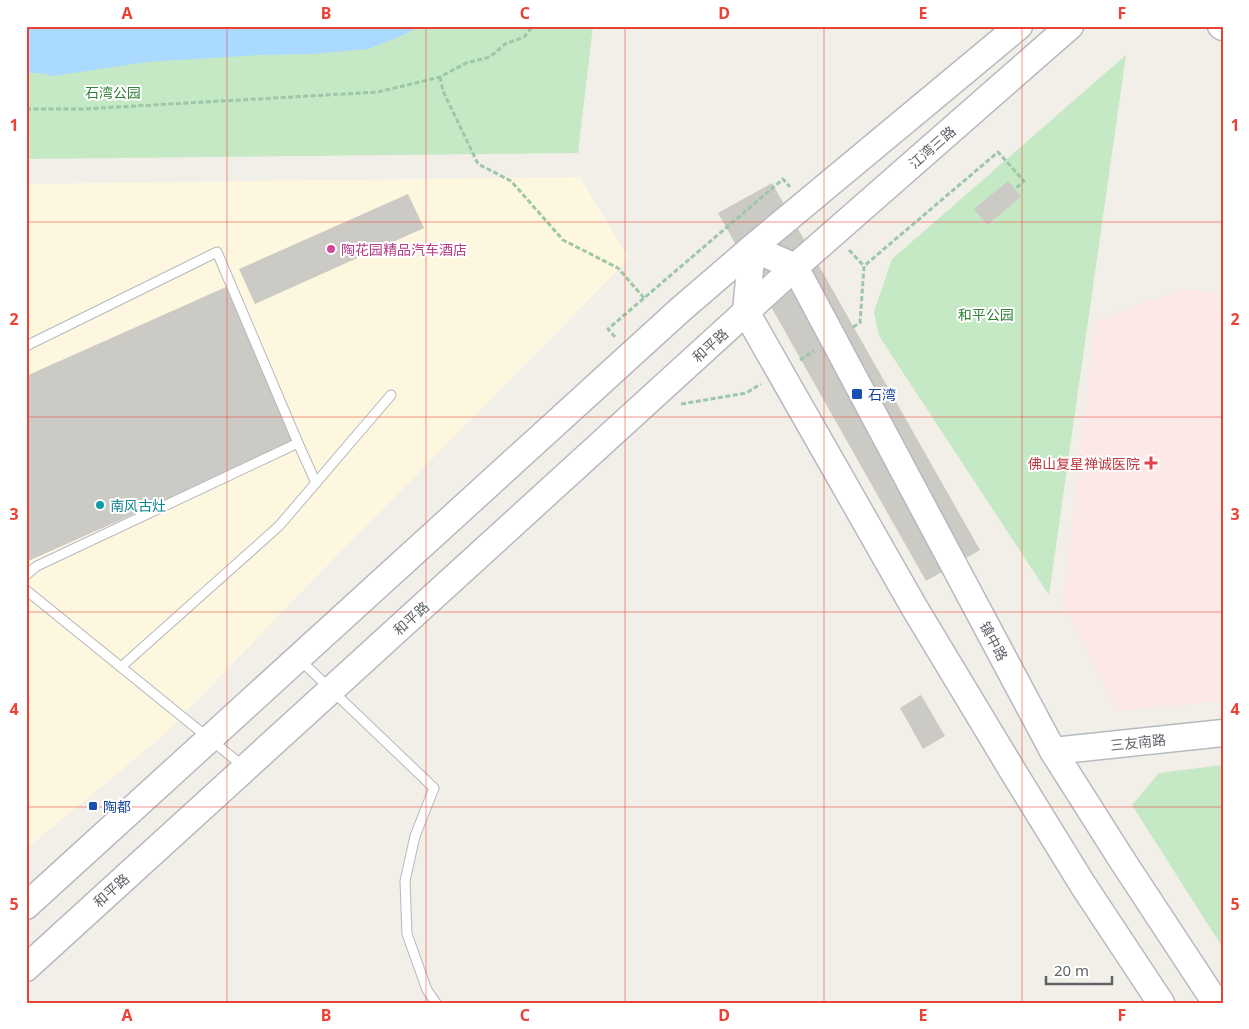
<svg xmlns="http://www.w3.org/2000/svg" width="1249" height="1029" viewBox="0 0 1249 1029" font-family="'Noto Sans','Noto Sans SC',sans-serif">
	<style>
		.commercial { fill: #fef7e0 }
		.medical { fill: #fce8e6 }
		.green { fill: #c5e8c5 }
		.water { fill: #aadaff }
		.building { fill: #cccac5 }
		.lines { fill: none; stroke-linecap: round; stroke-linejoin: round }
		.lane-casing { stroke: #b5b8bc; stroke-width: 11 }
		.secondary-casing { stroke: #b6babf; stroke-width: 29 }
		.path { stroke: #9cc7a9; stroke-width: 3; stroke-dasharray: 5 2.5; stroke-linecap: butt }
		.lane { stroke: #fff; stroke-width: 9 }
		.secondary { stroke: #fff; stroke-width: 26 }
		.grid { fill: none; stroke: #ea4335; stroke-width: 1; stroke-opacity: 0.55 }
		.hotel-dot { fill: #d1479c; stroke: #fff; stroke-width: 2 }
		.transit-dot { fill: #1a4fb4; stroke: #fff; stroke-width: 2 }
		.health-dot { fill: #e0444e; stroke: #fff; stroke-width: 2 }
		.culture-dot { fill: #0f9aa8; stroke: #fff; stroke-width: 2 }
		.labels { text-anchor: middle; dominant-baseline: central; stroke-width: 4; stroke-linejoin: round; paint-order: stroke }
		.park-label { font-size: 14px; fill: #348238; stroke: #fff }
		.street-label { font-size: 14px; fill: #5f6368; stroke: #fff }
		.hotel-label { font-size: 14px; fill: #b23c85; stroke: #fff; text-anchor: start }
		.transit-label { font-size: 14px; fill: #164399; stroke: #fff; text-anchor: start }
		.health-label { font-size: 14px; fill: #be3a42; stroke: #fff; text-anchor: end }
		.culture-label { font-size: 14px; fill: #0d838f; stroke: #fff; text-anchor: start }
		.neatline { fill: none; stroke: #ea4335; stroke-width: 2 }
		.grid-label { font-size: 16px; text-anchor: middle; font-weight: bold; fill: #ea4335 }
	</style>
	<rect width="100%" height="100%" fill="#f1efe8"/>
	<polygon class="commercial" points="580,177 629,259 310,583 165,734 26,849 26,184"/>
	<polygon class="medical" points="1182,289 1223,294 1223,701 1116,711 1063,604 1095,321"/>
	<g class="green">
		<polygon points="26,26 593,26 578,153 26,159"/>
		<polygon points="1126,55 1049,595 879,336 874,312 892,259"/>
		<polygon points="1223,765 1223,948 1132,805 1159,773"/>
	</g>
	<polygon class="water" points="26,26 419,26 406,34 368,49 312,54 259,55 147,62 53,76 40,73 26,73"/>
	<g class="building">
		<polygon points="1008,181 1021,197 987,225 974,209"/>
		<polygon points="772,183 980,550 926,581 718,213"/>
		<polygon points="408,194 424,228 255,304 239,269"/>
		<polygon points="226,287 296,442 26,562 26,376"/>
		<polygon points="921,695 945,736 923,749 900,708"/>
	</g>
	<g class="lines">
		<defs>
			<g id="lane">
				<polyline points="26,346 217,252 298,443 316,483"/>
				<polyline points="26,575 37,566 298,443"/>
				<polyline points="26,590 243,766"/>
				<polyline points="299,659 434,788 415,836 405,881 407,934 427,990 436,1003"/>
				<polyline points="121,667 279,526 391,395"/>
			</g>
			<g id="secondary">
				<polyline points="1221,26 1223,27"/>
				<polyline points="752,248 795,267"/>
				<polyline points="795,267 1053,751 1122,860 1216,1003"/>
				<polyline points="746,312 914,607 1014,773 1083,885 1161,1003"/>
				<polyline points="746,312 752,248"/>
				<polyline points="1053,751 1223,733"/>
				<polyline points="26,906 680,310 752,248 1019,26"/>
				<polyline points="26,968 795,267 1070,26"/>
			</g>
		</defs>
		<use href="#lane" class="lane-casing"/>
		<use href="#secondary" class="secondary-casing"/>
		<g class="path">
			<polyline points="440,77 443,91 478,164 511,181 563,240 618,268 644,298"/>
			<polyline points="26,109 84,109 378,92 440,77 466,63 490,57 505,44 524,37 533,26"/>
			<polyline points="849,250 864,266"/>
			<polyline points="853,327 860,323 864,266 998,152 1024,181 1015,189"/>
			<polyline points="615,337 608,329 783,179 790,187"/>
			<polyline points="800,360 814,351"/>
			<polyline points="681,404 746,393 761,384"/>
		</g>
		<use href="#lane" class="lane"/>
		<use href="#secondary" class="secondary"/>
	</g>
	<path class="grid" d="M 227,26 L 227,1003M 426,26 L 426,1003M 625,26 L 625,1003M 824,26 L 824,1003M 1022,26 L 1022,1003M 26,222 L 1223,222M 26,417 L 1223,417M 26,612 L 1223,612M 26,807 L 1223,807"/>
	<circle class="hotel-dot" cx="331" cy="249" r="5"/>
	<g class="transit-dot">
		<rect x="851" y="388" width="12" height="12" rx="2.5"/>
		<rect x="88" y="801" width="10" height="10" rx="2.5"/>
	</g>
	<path class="health-dot" d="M1148.5 455.5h5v5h5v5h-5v5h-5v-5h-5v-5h5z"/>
	<circle class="culture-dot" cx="100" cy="505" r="5"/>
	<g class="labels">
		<g class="park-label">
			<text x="113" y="92">石湾公园</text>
			<text x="986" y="314">和平公园</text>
		</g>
		<g class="street-label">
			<text transform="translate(932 147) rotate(-41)">江湾三路</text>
			<text transform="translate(710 345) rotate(-42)">和平路</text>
			<text transform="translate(411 618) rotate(-42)">和平路</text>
			<text transform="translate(994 641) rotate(62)">镇中路</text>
			<text transform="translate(1138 742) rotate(-6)">三友南路</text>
			<text transform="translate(111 890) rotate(-42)">和平路</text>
		</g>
		<g class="hotel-label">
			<text x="341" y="249">陶花园精品汽车酒店</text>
		</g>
		<g class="transit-label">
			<text x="868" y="394">石湾</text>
			<text x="103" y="806">陶都</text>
		</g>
		<g class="health-label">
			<text x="1140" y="463">佛山复星禅诚医院</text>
		</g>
		<g class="culture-label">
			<text x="110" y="505">南风古灶</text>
		</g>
	</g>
	<rect width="1249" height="1029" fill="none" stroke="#ffffff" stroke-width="55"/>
	<path d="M1046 976v8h66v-8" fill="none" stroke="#5f6368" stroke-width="2.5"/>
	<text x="1054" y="976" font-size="15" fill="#5f6368" stroke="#ffffff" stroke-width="4" paint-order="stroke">20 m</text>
	<rect x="28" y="28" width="1194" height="974" class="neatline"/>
	<g class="grid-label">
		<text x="127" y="19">A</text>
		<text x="326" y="19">B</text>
		<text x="525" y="19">C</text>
		<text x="724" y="19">D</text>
		<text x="923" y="19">E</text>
		<text x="1122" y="19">F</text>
		<text x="14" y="131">1</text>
		<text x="1235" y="131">1</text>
		<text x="14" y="325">2</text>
		<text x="1235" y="325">2</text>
		<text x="14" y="520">3</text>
		<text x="1235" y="520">3</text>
		<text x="14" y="715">4</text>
		<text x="1235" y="715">4</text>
		<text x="14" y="910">5</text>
		<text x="1235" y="910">5</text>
		<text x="127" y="1021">A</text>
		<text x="326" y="1021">B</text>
		<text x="525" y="1021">C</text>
		<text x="724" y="1021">D</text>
		<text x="923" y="1021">E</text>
		<text x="1122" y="1021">F</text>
	</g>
</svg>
